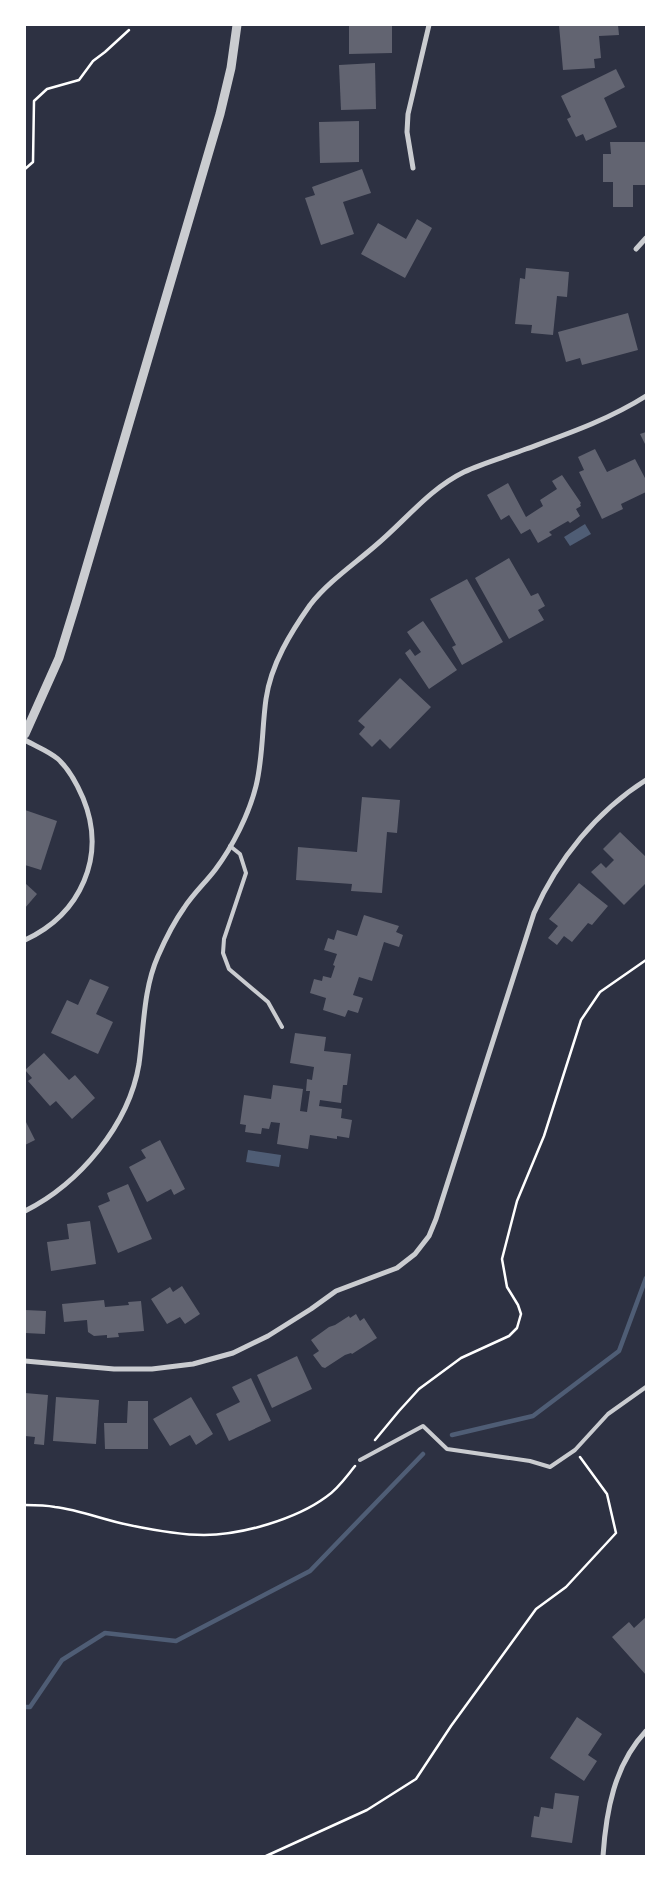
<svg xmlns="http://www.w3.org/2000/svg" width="671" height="1881" viewBox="0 0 671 1881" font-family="'PT Sans Narrow',sans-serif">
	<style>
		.water { fill: #4f5d75 }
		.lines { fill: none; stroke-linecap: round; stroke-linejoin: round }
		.stream { stroke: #4f5d75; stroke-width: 4.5 }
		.building { fill: #626471 }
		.path { stroke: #fff; stroke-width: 2.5 }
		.service { stroke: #caccd0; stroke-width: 4 }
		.minor { stroke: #caccd0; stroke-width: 5 }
		.tertiary { stroke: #caccd0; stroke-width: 9 }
	</style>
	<rect width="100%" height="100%" fill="#2d3142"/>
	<g class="water">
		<polygon points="585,524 591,534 570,546 564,537"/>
		<polygon points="248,1150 281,1155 279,1167 246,1162"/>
	</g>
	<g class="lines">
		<g class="stream">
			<polyline points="452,1435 533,1416 619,1351 646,1278"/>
			<polyline points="25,1707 30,1707 62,1660 105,1633 176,1641 310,1571 423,1454"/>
		</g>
	</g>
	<g class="building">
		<polygon points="349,25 392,25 392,53 349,54"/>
		<polygon points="559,25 618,25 619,35 599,36 601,58 594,59 595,68 563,70"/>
		<polygon points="375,63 376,109 341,110 339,65"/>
		<polygon points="616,69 625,87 604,98 617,127 586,141 583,134 576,137 567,119 571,117 561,96"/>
		<polygon points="359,121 359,162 320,163 319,122"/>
		<polygon points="610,142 646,142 646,185 633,185 633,207 613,207 613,182 603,182 603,154 611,154"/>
		<polygon points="362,169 371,193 343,202 354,234 321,245 305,198 315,195 312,187"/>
		<polygon points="417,219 432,228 405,278 361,254 378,223 406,239"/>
		<polygon points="526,268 569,272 567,297 557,296 553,335 531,333 532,325 515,324 520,278 525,279"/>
		<polygon points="628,313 638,350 582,365 580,358 566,362 558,332"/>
		<polygon points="646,432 646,446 640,434"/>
		<polygon points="595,449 607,472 635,459 646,480 646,492 621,504 623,509 602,519 579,472 584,470 578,457"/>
		<polygon points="562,475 581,503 580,504 581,506 576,509 580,516 570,523 568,521 549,532 552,535 538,543 530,529 521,534 509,515 501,520 487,495 508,483 526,517 543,506 540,500 557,489 552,481"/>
		<polygon points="509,558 531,596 538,593 545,606 538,610 544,620 509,639 475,578"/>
		<polygon points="467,579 503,642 462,665 452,647 456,645 430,599"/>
		<polygon points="423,621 457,670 429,689 405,653 410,649 415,656 421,652 407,632"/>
		<polygon points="400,678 431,707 390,749 380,739 372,747 359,734 365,727 358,721"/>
		<polygon points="362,797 400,800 397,833 387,832 382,893 351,891 352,884 296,880 298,847 357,852"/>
		<polygon points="25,810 57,821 41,870 25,865"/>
		<polygon points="620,832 646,857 646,883 624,905 591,872 601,863 606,868 614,860 603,849"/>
		<polygon points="25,883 37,894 25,908"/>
		<polygon points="579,883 608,906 592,925 588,923 572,942 564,936 557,945 548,938 558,926 549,919"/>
		<polygon points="364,915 399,926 396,932 403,935 399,947 384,942 372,981 359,977 353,995 363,998 358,1013 348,1010 345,1017 323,1010 326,998 310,993 314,979 322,981 323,976 331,978 335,966 333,965 337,954 324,950 328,938 334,940 337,930 357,936"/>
		<polygon points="90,979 109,987 96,1014 113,1022 98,1054 51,1033 67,1000 78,1005"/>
		<polygon points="295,1033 326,1037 324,1051 351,1054 347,1085 343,1085 341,1103 320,1100 319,1106 342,1109 341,1118 352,1120 349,1138 337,1136 337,1139 310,1135 308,1149 277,1144 280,1123 271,1122 269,1129 262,1128 261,1134 245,1132 246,1125 240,1124 244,1095 271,1099 273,1085 303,1089 300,1111 307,1112 310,1091 306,1091 307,1079 312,1080 314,1067 290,1063"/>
		<polygon points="44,1053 69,1080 75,1075 95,1098 72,1119 56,1101 50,1106 28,1081 32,1078 25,1070"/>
		<polygon points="25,1120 35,1140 25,1145"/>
		<polygon points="160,1140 185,1189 174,1195 171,1189 147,1202 129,1167 146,1158 141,1150"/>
		<polygon points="128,1184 152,1239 118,1253 98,1206 110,1201 107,1193"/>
		<polygon points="90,1221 96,1264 51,1271 47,1242 69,1239 67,1224"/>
		<polygon points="182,1286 200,1314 185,1324 180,1317 167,1324 151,1299 170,1287 173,1292"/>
		<polygon points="104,1300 105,1307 129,1305 128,1302 141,1301 144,1331 118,1333 119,1337 107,1338 107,1335 94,1336 88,1332 87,1320 64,1322 62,1304"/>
		<polygon points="25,1310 46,1311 45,1334 25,1333"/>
		<polygon points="356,1314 360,1321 364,1318 377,1338 352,1354 351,1353 345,1355 325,1368 322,1367 313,1355 319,1351 311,1340 329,1327 335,1325 349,1316 350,1318"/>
		<polygon points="297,1356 312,1389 272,1408 257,1375"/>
		<polygon points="251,1378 271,1421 229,1441 216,1414 240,1402 232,1387"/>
		<polygon points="25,1393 48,1395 44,1445 34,1444 35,1437 25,1436"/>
		<polygon points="56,1397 99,1400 96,1444 53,1441"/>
		<polygon points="191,1397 213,1434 196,1445 190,1435 170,1446 153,1419"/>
		<polygon points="128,1401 148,1401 148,1449 105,1449 104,1423 127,1423"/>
		<polygon points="646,1617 646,1675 612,1637 629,1622 634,1628"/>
		<polygon points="577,1717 602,1734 588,1755 597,1761 584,1781 550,1758"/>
		<polygon points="555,1793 579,1796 572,1843 531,1837 534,1816 539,1817 541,1807 553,1809"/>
	</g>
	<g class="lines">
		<g class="path">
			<polyline points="25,169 33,162 34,101 47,89 79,80 93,61 105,52 129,30"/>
			<polyline points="375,1440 399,1411 419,1389 461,1358 509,1336 517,1328 521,1314 518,1305 507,1287 502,1259 517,1201 544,1136 581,1020 600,992 646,960"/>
			<path d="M 25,1505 C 35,1505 45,1505 55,1507 C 80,1510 104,1520 129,1525 C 153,1530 180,1535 204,1535 C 242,1535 296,1519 326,1497 C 338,1489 346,1477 355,1466"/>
			<polyline points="266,1856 367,1810 416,1779 451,1726 536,1609 566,1587 616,1533 607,1494 580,1457"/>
		</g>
		<g class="service">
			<polyline points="230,846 240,854 246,873 224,939 223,953 229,969 268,1002 282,1027"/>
			<polyline points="360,1460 423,1426 447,1449 530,1461 550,1467 575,1450 608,1414 646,1387"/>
		</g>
		<g class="minor">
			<polyline points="413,168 407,132 408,114 429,25"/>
			<polyline points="636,249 646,238"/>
			<path d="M 25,740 C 35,746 49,751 58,759 C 69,769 77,784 83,798 C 107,856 81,914 25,940"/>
			<path d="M 25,1211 C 79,1184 129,1125 139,1064 C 144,1028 143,990 158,956 C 165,940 174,922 184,908 C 193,894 205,883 215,870 C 233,846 249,814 256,786 C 263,758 262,727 266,699 C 271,664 291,632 310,605 C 328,582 353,565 375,546 C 404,522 429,489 464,472 C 483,463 505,457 526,449 C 567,434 608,420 646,396"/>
			<path d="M 25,1361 L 114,1369 L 152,1369 L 193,1364 L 233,1353 L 268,1336 L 311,1309 L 336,1291 L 397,1268 L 415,1254 L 429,1236 L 436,1219 L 534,913 C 557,860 597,811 646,780"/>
			<path d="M 603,1856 C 606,1812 614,1765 646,1731"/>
		</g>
		<polyline class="tertiary" points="25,734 59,658 76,603 220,114 231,68 237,25"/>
	</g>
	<rect width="671" height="1881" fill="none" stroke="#ffffff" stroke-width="52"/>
</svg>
